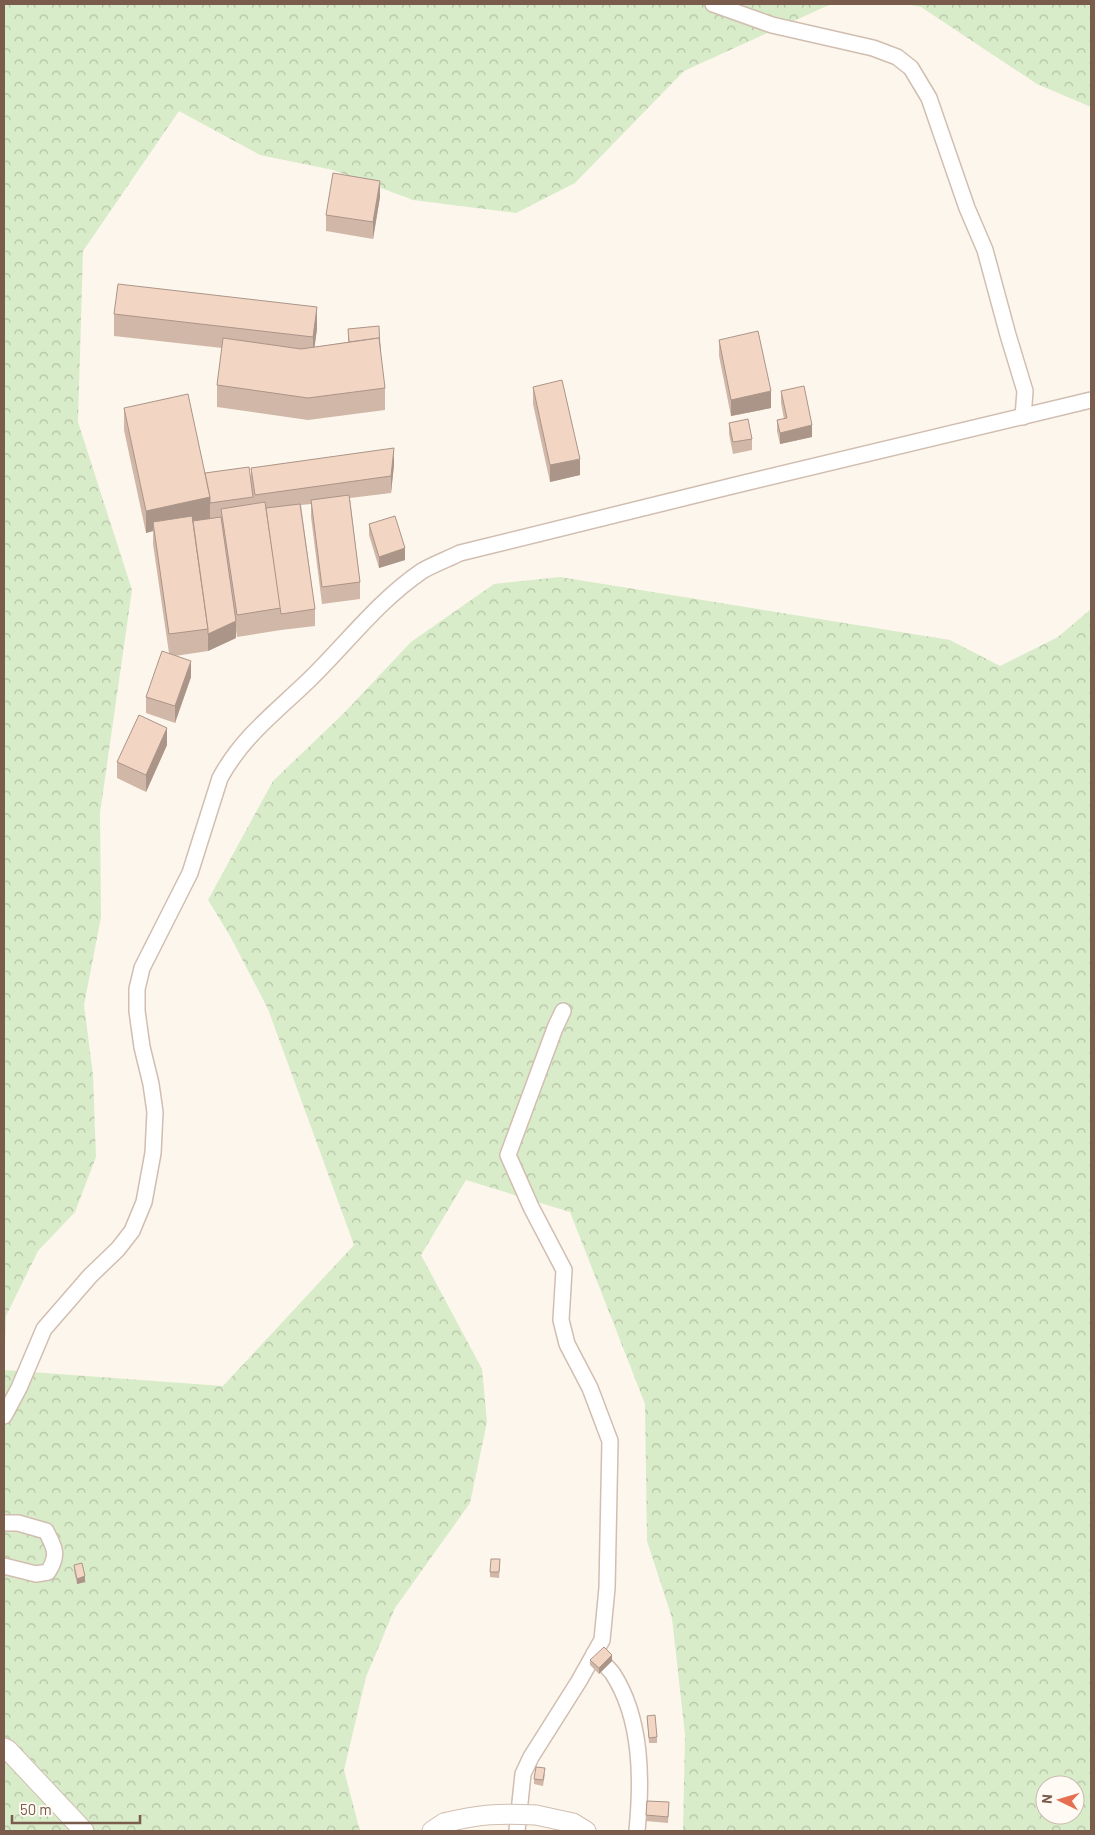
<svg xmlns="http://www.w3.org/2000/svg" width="1095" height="1835" viewBox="0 0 1095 1835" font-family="Barlow,sans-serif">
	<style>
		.forest { fill: url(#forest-crowns); fill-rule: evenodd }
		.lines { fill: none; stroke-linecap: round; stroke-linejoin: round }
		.minor-casing { stroke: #d1beb0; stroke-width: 18 }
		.tertiary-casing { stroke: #d1beb0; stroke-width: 21 }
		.minor { stroke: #fff; stroke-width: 15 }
		.tertiary { stroke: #fff; stroke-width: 19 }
		.tertiary-bridge-casing { stroke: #d1beb0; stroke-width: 21; stroke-linecap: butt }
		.tertiary-bridge { stroke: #fff; stroke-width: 19 }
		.wall { fill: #d1b7a8 }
		.shaded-wall { fill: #aa9588 }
		.building { fill: #f3d5c3; stroke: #aa9588 }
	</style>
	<defs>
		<pattern id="forest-crowns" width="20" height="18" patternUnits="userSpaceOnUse" patternTransform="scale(1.25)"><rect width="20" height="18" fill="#d8ecc9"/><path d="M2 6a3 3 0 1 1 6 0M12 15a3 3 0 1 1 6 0" fill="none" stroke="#b4c2a5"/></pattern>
	</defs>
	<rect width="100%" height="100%" fill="#fdf6ec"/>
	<g class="forest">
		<path d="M 4,4 L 831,4 L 684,71 L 575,183 L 516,213 L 413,200 L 333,170 L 260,155 L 179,111 L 83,251 L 78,422 L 132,590 L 100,813 L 101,917 L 84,1005 L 93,1075 L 96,1157 L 75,1212 L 38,1251 L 6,1316 L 4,1370 L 223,1386 L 354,1245 L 268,1009 L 230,936 L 208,900 L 273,781 L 344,713 L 411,642 L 494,584 L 560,577 L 950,640 L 1000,666 L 1058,637 L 1091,609 L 1091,1831 L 683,1831 L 685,1735 L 672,1618 L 647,1541 L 645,1404 L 570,1212 L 466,1180 L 421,1255 L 482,1369 L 487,1422 L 470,1503 L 395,1608 L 366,1677 L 344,1770 L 360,1831 L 4,1831 ZM 1045,1785 L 1075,1785 L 1075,1815 L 1045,1815 Z"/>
		<polygon points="906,4 1091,4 1091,107 1037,84 921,7"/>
	</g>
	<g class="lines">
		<defs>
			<g id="minor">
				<polyline points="713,4 772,25 873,48 897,57 911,68 929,98 967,208 985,250 1008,335 1025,391 1023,417"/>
				<path d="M 4,1416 L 19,1388 L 44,1329 L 90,1276 L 118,1249 L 132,1231 L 144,1202 L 153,1153 L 155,1112 L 151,1084 L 142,1047 L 137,1011 L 137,989 L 142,968 L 190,873 L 220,778 C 243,736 276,712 309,680 C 347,643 378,601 422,571 C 434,564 448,559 460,553 L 732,486 L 1091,400"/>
				<path d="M 4,1523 L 18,1523 L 46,1531 C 55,1548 59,1555 48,1572 L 36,1574 L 4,1566"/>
				<path d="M 594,1654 C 600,1661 608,1667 613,1674 C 642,1719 642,1780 637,1831"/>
				<polyline points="517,1831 523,1774 531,1757 579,1681 602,1640 607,1588 610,1441 590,1388 567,1344 561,1320 564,1270 531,1207 508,1155 555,1028 563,1011"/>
			</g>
			<g id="tertiary">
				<polyline points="4,1748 8,1750 84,1831"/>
				<polyline points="536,1815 573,1823 586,1831"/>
				<polyline points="432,1831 444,1823"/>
			</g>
		</defs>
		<use href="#minor" class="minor-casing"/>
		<use href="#tertiary" class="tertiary-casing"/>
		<use href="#minor" class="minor"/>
		<use href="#tertiary" class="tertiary"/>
		<defs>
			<path id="tertiary-bridge" d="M 444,1823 C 479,1814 500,1813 536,1815"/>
		</defs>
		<use href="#tertiary-bridge" class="tertiary-bridge-casing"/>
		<use href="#tertiary-bridge" class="tertiary-bridge"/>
	</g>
	<g class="wall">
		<polygon points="380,197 373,239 326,231 326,215"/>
		<polygon points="114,314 317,329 314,347 348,342 348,329 380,351 385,388 385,410 308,420 217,407 217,385 222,348 114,336"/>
		<polygon points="719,340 771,408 731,416 719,356"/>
		<polygon points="533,387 580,475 550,482 533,404"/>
		<polygon points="781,391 812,437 780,444 777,431 777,420 784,419 781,403"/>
		<polygon points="124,408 205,473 251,483 251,468 394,465 391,493 350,498 360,582 360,599 322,604 311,517 311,504 301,505 315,609 315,626 281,630 281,629 281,630 237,637 236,630 236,638 208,651 175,656 191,677 175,723 146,713 146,697 169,653 153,544 153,531 146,533 124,430"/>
		<polygon points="729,423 752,439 752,450 733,454 729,434"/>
		<polygon points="369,524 405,560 379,568 369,535"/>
		<polygon points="167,745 146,792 117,778 117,762"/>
		<polygon points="74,1565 85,1582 77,1584 74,1571"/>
		<polygon points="500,1565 499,1578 490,1577 490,1572"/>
		<polygon points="590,1660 612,1661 599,1674 590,1665"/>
		<polygon points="647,1716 657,1737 657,1743 649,1743"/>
		<polygon points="545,1774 543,1786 534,1784 534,1779"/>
		<polygon points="669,1808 668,1823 646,1821 646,1815"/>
	</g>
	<g class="shaded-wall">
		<polygon points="380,181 380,197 373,239 373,222"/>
		<polygon points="317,307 317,329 313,359 313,337"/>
		<polygon points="771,391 771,408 731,416 731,400"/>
		<polygon points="812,425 812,437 780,444 780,433"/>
		<polygon points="394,448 394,465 391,493 391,476"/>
		<polygon points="580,459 580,475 550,482 550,465"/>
		<polygon points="210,497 210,519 155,531 153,522 153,531 146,533 146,511"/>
		<polygon points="405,548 405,560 379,568 379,557"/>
		<polygon points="236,621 236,638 208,651 208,634"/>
		<polygon points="191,661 191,677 175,723 175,706"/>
		<polygon points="167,728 167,745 146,792 146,775"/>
		<polygon points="85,1576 85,1582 77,1584 77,1579"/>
		<polygon points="612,1655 612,1661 599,1674 599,1668"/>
	</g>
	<g class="building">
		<polygon points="333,173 380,181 373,222 326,215"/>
		<polygon points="118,284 317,307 313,337 114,314"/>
		<polygon points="379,326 380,349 379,338 349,342 348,329"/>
		<polygon points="758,331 771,391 731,400 719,340"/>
		<polygon points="223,338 301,349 379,338 385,388 308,398 217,385"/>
		<polygon points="562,380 580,459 550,465 533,387"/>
		<polygon points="804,386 812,425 780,433 777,420 787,418 781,391"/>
		<polygon points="188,394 210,497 146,511 124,408"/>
		<polygon points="748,419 752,439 733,442 729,423"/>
		<polygon points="394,448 391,476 255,495 251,468"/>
		<polygon points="249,467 253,497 210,503 210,497 205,473"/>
		<polygon points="349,495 360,582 322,587 311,500"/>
		<polygon points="265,502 281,608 237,615 221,509"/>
		<polygon points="300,504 315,609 281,614 266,508"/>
		<polygon points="192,516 208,629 169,634 153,522"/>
		<polygon points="395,516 405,548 379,557 369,524"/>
		<polygon points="221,517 236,621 208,634 208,629 193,521"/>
		<polygon points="162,651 191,661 175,706 146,697"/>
		<polygon points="139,715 167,728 146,775 117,762"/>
		<polygon points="491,1559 500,1559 499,1572 490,1572"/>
		<polygon points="82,1563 85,1576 77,1579 74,1565"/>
		<polygon points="604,1647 612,1655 599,1668 590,1660"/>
		<polygon points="655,1715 657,1737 649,1738 647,1716"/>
		<polygon points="536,1767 545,1768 543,1780 534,1779"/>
		<polygon points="647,1801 669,1802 668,1817 646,1815"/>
	</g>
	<rect width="1095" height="1835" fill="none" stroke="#7a5c4d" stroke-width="10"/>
	<g transform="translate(1060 1800) rotate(275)"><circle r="24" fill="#fffaf3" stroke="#cabbb1"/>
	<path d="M0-4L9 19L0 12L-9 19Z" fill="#e76f51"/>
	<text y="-8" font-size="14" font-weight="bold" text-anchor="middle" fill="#7a5c4d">N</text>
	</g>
	<path d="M12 1815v8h128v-8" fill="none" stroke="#7a5c4d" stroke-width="2.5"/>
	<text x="20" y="1815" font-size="15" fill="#7a5c4d" stroke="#fffaf3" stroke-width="4" paint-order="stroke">50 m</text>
</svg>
